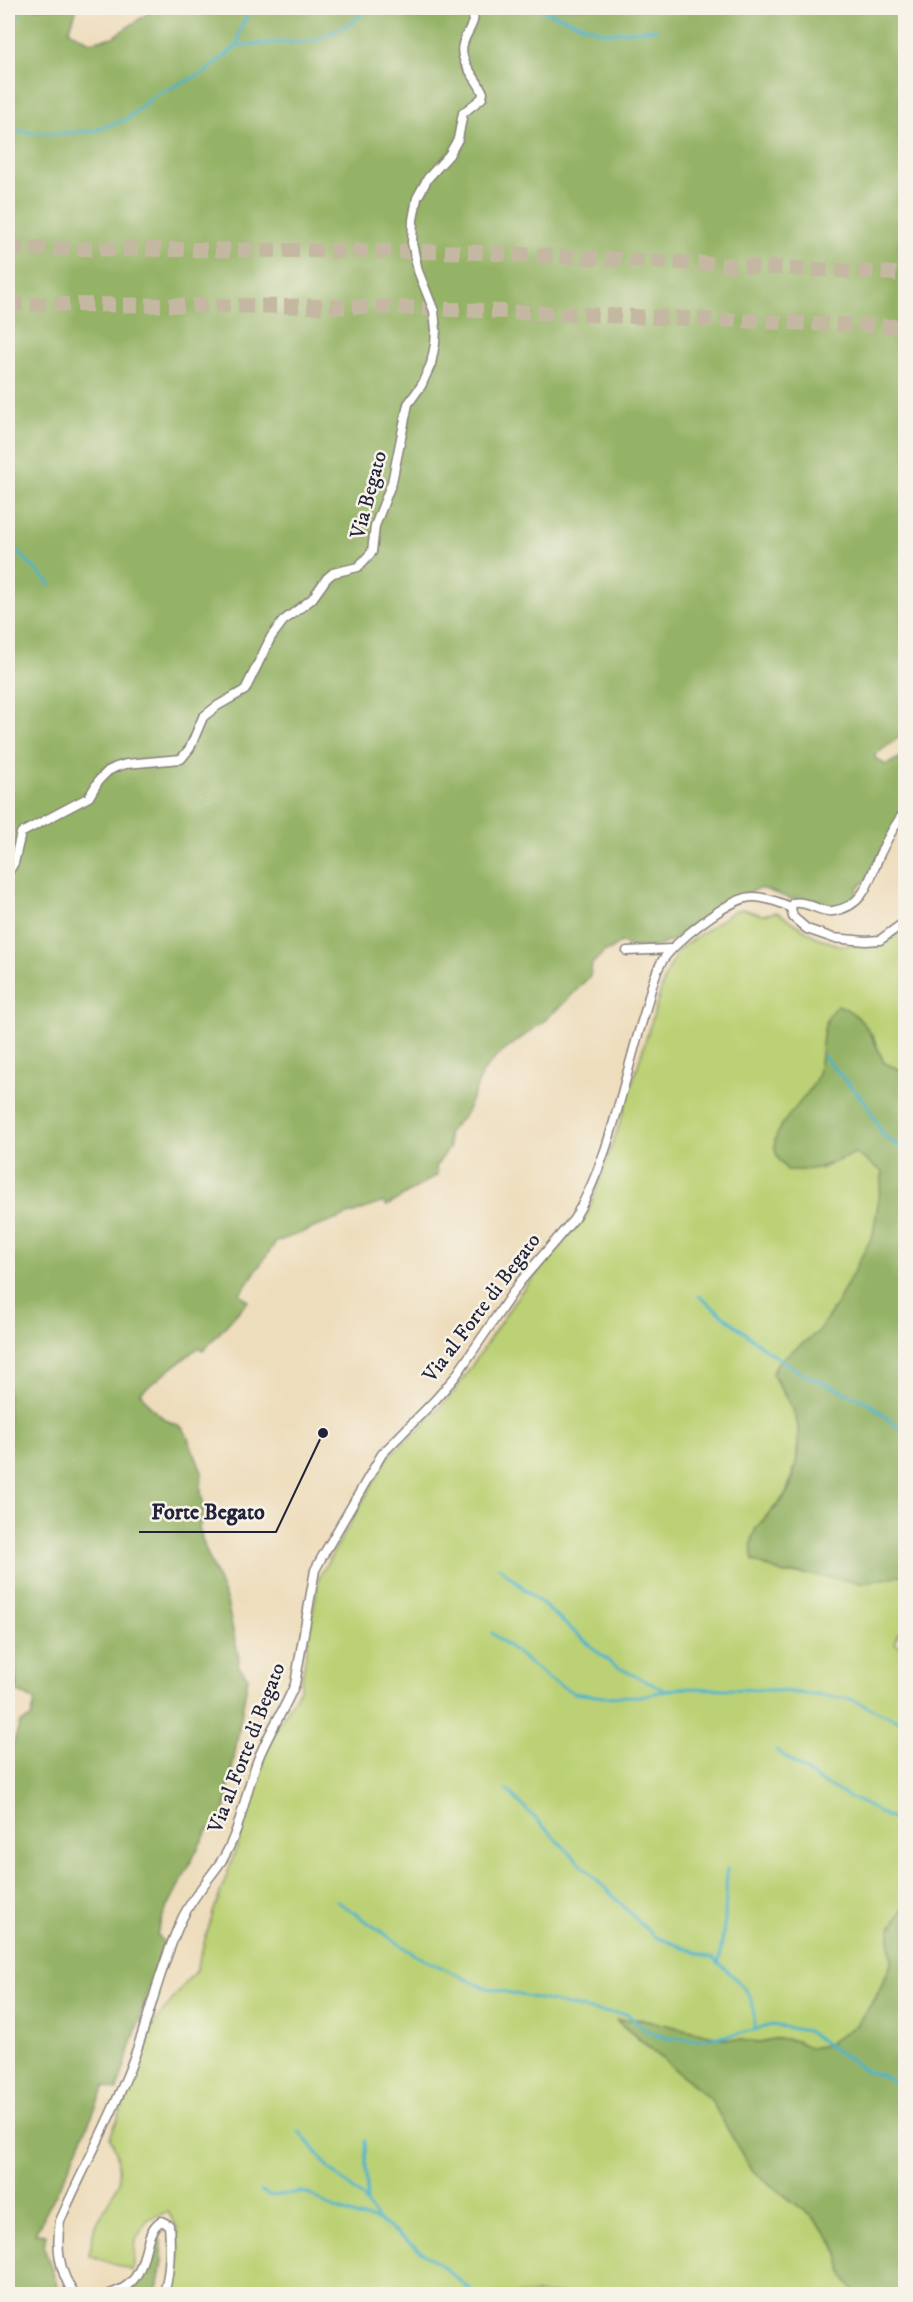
<svg xmlns="http://www.w3.org/2000/svg" width="913" height="2302" viewBox="0 0 913 2302" font-family="'IM FELL DW Pica',serif">
	<style>
		.green { fill: #bcd175; stroke: #6f7a58; stroke-width: 1.5 }
		.forest { fill: #95b366; stroke: #5c6a50; stroke-width: 1.5 }
		.lines { fill: none; stroke-linecap: round; stroke-linejoin: round }
		.stream { stroke: #4cb4ca; stroke-width: 3 }
		.motorway-tunnel { stroke: #c5b8a2; stroke-width: 15; stroke-dasharray: 15 8; stroke-linecap: butt }
		.minor-casing { stroke: #88807c; stroke-width: 11 }
		.minor { stroke: #fff; stroke-width: 8 }
		.labels { text-anchor: middle; dominant-baseline: central; stroke-width: 5; stroke-linejoin: round; paint-order: stroke }
		.street-label { font-size: 21px; fill: #22223b; stroke: #f7f3e8 }
		.leader { fill: none; stroke: #22223b; stroke-width: 2 }
		.callout-dot { fill: #22223b; stroke: #f7f3e8; stroke-width: 2 }
		.callout-label { font-size: 22px; text-anchor: middle; font-weight: bold; fill: #22223b; stroke: #f7f3e8; stroke-width: 5; stroke-linejoin: round; paint-order: stroke }
	</style>
	<rect width="100%" height="100%" fill="#f7f3e8"/>
	<filter id="ink" filterUnits="userSpaceOnUse"><feTurbulence type="fractalNoise" baseFrequency=".0167" numOctaves="2"/><feDisplacementMap in="SourceGraphic" scale="12" xChannelSelector="R" yChannelSelector="G"/><feConvolveMatrix kernelMatrix="1 2 1 2 8 2 1 2 1" color-interpolation-filters="sRGB"/></filter>
	<filter id="wash" filterUnits="userSpaceOnUse"><feTurbulence type="fractalNoise" baseFrequency=".008" numOctaves="4" result="noise"/><feDisplacementMap in="SourceGraphic" scale="24" xChannelSelector="R" yChannelSelector="G"/><feGaussianBlur stdDeviation="1.35" result="paint"/><feColorMatrix in="noise" values="0 0 0 0 0 0 0 0 0 0 0 0 0 0 0 0 0 1.4 0 .05"/><feComposite in="paint" operator="in"/></filter>
	<g filter="url(#wash)">
		<rect width="100%" height="100%" fill="#eeddbc"/>
		<polygon class="green" points="743,909 762,915 777,912 816,937 838,945 878,946 888,941 905,926 905,1072 884,1063 872,1034 821,1060 817,1077 810,1090 820,1169 855,1153 883,1172 873,1235 835,1307 818,1332 779,1361 772,1374 795,1414 799,1430 796,1463 786,1494 755,1529 784,1574 905,1575 905,1628 897,1635 895,1643 906,1650 906,1905 890,1930 891,1965 875,1999 856,2025 827,2045 810,2048 796,2041 778,2038 760,2042 726,2039 641,2019 617,2021 711,2100 751,2170 814,2218 835,2245 844,2276 855,2294 173,2294 179,2256 178,2229 168,2212 148,2219 136,2240 133,2271 89,2255 94,2229 119,2182 117,2154 110,2137 123,2106 151,2027 196,1970 213,1913 245,1824 259,1767 277,1727 300,1689 319,1577 389,1456 420,1429 455,1391 520,1293 587,1215 622,1117 665,977 679,949 734,911"/>
		<g class="forest">
			<path d="M 8,8 L 77,8 L 69,31 L 90,42 L 113,37 L 156,8 L 905,8 L 906,732 L 875,755 L 875,758 L 886,765 L 905,755 L 905,807 L 866,881 L 858,887 L 856,898 L 839,906 L 823,907 L 800,898 L 791,899 L 764,889 L 757,889 L 719,907 L 674,939 L 658,947 L 631,947 L 620,942 L 611,950 L 605,951 L 592,964 L 590,976 L 566,1001 L 544,1021 L 496,1057 L 483,1072 L 465,1115 L 448,1132 L 449,1148 L 436,1166 L 437,1175 L 387,1206 L 383,1202 L 276,1242 L 240,1294 L 248,1301 L 203,1351 L 198,1348 L 141,1392 C 146,1404 157,1414 168,1421 C 174,1425 180,1424 185,1431 L 202,1472 L 201,1491 L 204,1510 L 199,1528 L 205,1548 L 227,1602 L 239,1659 L 238,1666 L 248,1677 L 222,1827 L 207,1831 L 162,1918 L 157,1934 L 164,1942 L 117,2090 L 105,2086 L 67,2172 L 35,2234 L 46,2234 L 44,2247 L 60,2294 L 8,2294 L 8,1759 L 20,1723 L 31,1718 L 35,1701 L 17,1691 L 16,1661 L 8,1647 Z"/>
			<path d="M 838,1005 C 867,1017 872,1036 884,1063 L 906,1072 L 905,1575 L 862,1583 L 800,1573 L 784,1574 L 753,1561 C 745,1524 767,1522 785,1496 C 797,1479 802,1434 795,1415 C 790,1401 780,1387 772,1374 L 779,1361 L 818,1332 L 835,1307 L 873,1235 L 883,1172 L 855,1153 C 830,1164 816,1172 787,1170 C 780,1161 773,1154 775,1141 C 779,1119 807,1100 816,1079 C 826,1055 816,1022 838,1005 Z"/>
			<polygon points="905,1905 905,2294 855,2294 844,2276 835,2244 814,2218 751,2170 711,2100 617,2020 641,2019 726,2039 760,2042 778,2038 796,2041 810,2048 827,2045 856,2025 875,1999 891,1965 890,1930"/>
			<path d="M 157,2233 C 168,2249 159,2277 156,2294 L 125,2294 C 149,2276 156,2263 157,2233 Z"/>
		</g>
		<g class="lines">
			<g class="stream">
				<polyline points="400,8 413,14 441,8"/>
				<polyline points="536,8 605,33 656,29"/>
				<polyline points="8,35 19,13"/>
				<polyline points="238,45 239,33 250,8"/>
				<polyline points="8,130 51,134 94,131 127,119 155,95 204,73 238,45 313,41 355,21 367,8"/>
				<polyline points="8,542 51,585"/>
				<polyline points="823,1056 867,1104 883,1135 906,1152"/>
				<polyline points="699,1296 765,1349 801,1373 869,1403 906,1434"/>
				<polyline points="499,1567 613,1665 664,1690"/>
				<polyline points="492,1633 551,1680 574,1693 603,1697 641,1696 680,1688 771,1690 851,1699 906,1724"/>
				<polyline points="776,1750 821,1782 906,1826"/>
				<path d="M 506,1789 L 653,1936 L 714,1959 C 725,1968 743,1985 750,1997 C 755,2007 754,2019 754,2030"/>
				<polyline points="337,1901 415,1955 483,1987 595,2011 627,2014 649,2032 666,2038 698,2040 733,2035 772,2025 807,2031 866,2071 887,2077 906,2091"/>
				<polyline points="719,1963 725,1919 727,1869"/>
				<polyline points="299,2131 328,2167 362,2197 378,2220 445,2268 475,2294"/>
				<polyline points="365,2141 367,2202"/>
				<polyline points="261,2191 271,2196 301,2192 311,2194 327,2205 358,2217 377,2220"/>
			</g>
		</g>
	</g>
	<g filter="url(#ink)">
		<g class="lines">
			<g class="motorway-tunnel">
				<polyline points="8,248 471,252 906,274"/>
				<polyline points="8,304 386,307 906,327"/>
			</g>
			<defs>
				<g id="minor">
					<path d="M 8,873 L 14,863 L 21,833 L 89,797 L 99,780 L 108,771 L 116,767 L 126,764 L 181,759 L 190,748 L 203,717 L 217,706 L 245,690 L 271,637 L 283,621 L 312,599 L 327,578 L 333,573 L 358,567 L 372,552 L 375,526 L 392,482 L 408,404 L 421,386 L 431,364 L 435,344 L 436,330 L 434,311 L 418,271 L 412,243 L 413,220 L 417,198 L 428,178 L 449,155 L 458,139 L 463,113 L 482,98 L 483,93 C 477,77 458,63 463,44 C 466,31 479,21 471,8"/>
					<path d="M 791,908 L 793,903 C 808,900 819,913 833,911 C 866,906 869,879 880,854 C 887,839 896,823 906,810"/>
					<polyline points="791,908 793,917 807,929 833,938 866,941 880,940 906,921"/>
					<polyline points="627,951 671,949"/>
					<polyline points="8,1663 10,1683 8,1718"/>
					<path d="M 74,2294 C 59,2271 56,2248 60,2221 C 83,2168 112,2117 132,2063 C 150,2016 160,1966 181,1921 C 192,1896 210,1879 224,1857 C 241,1828 245,1793 257,1762 C 267,1735 284,1711 295,1684 L 315,1570 L 322,1557 L 382,1454 L 436,1399 L 455,1377 L 520,1282 L 574,1219 C 611,1158 622,1083 644,1015 C 649,999 652,978 661,963 C 672,943 729,898 752,897 C 761,896 783,903 791,908"/>
					<path d="M 109,2294 C 116,2292 124,2289 130,2283 C 149,2266 142,2233 161,2221 L 169,2225 C 171,2249 170,2272 164,2294"/>
				</g>
			</defs>
			<use href="#minor" class="minor-casing"/>
			<use href="#minor" class="minor"/>
		</g>
	</g>
	<g class="labels">
		<g class="street-label">
			<text transform="translate(369 495) rotate(-75)">Via Begato</text>
			<text transform="translate(482 1308) rotate(-53)">Via al Forte di Begato</text>
			<text transform="translate(247 1748) rotate(-69)">Via al Forte di Begato</text>
		</g>
	</g>
	<path class="leader" d="M323 1433L276 1532H139"/>
	<circle class="callout-dot" cx="323" cy="1433" r="6"/>
	<g class="callout-label">
		<text x="208" y="1519">Forte Begato</text>
	</g>
	<rect width="913" height="2302" fill="none" stroke="#f7f3e8" stroke-width="30"/>
</svg>
